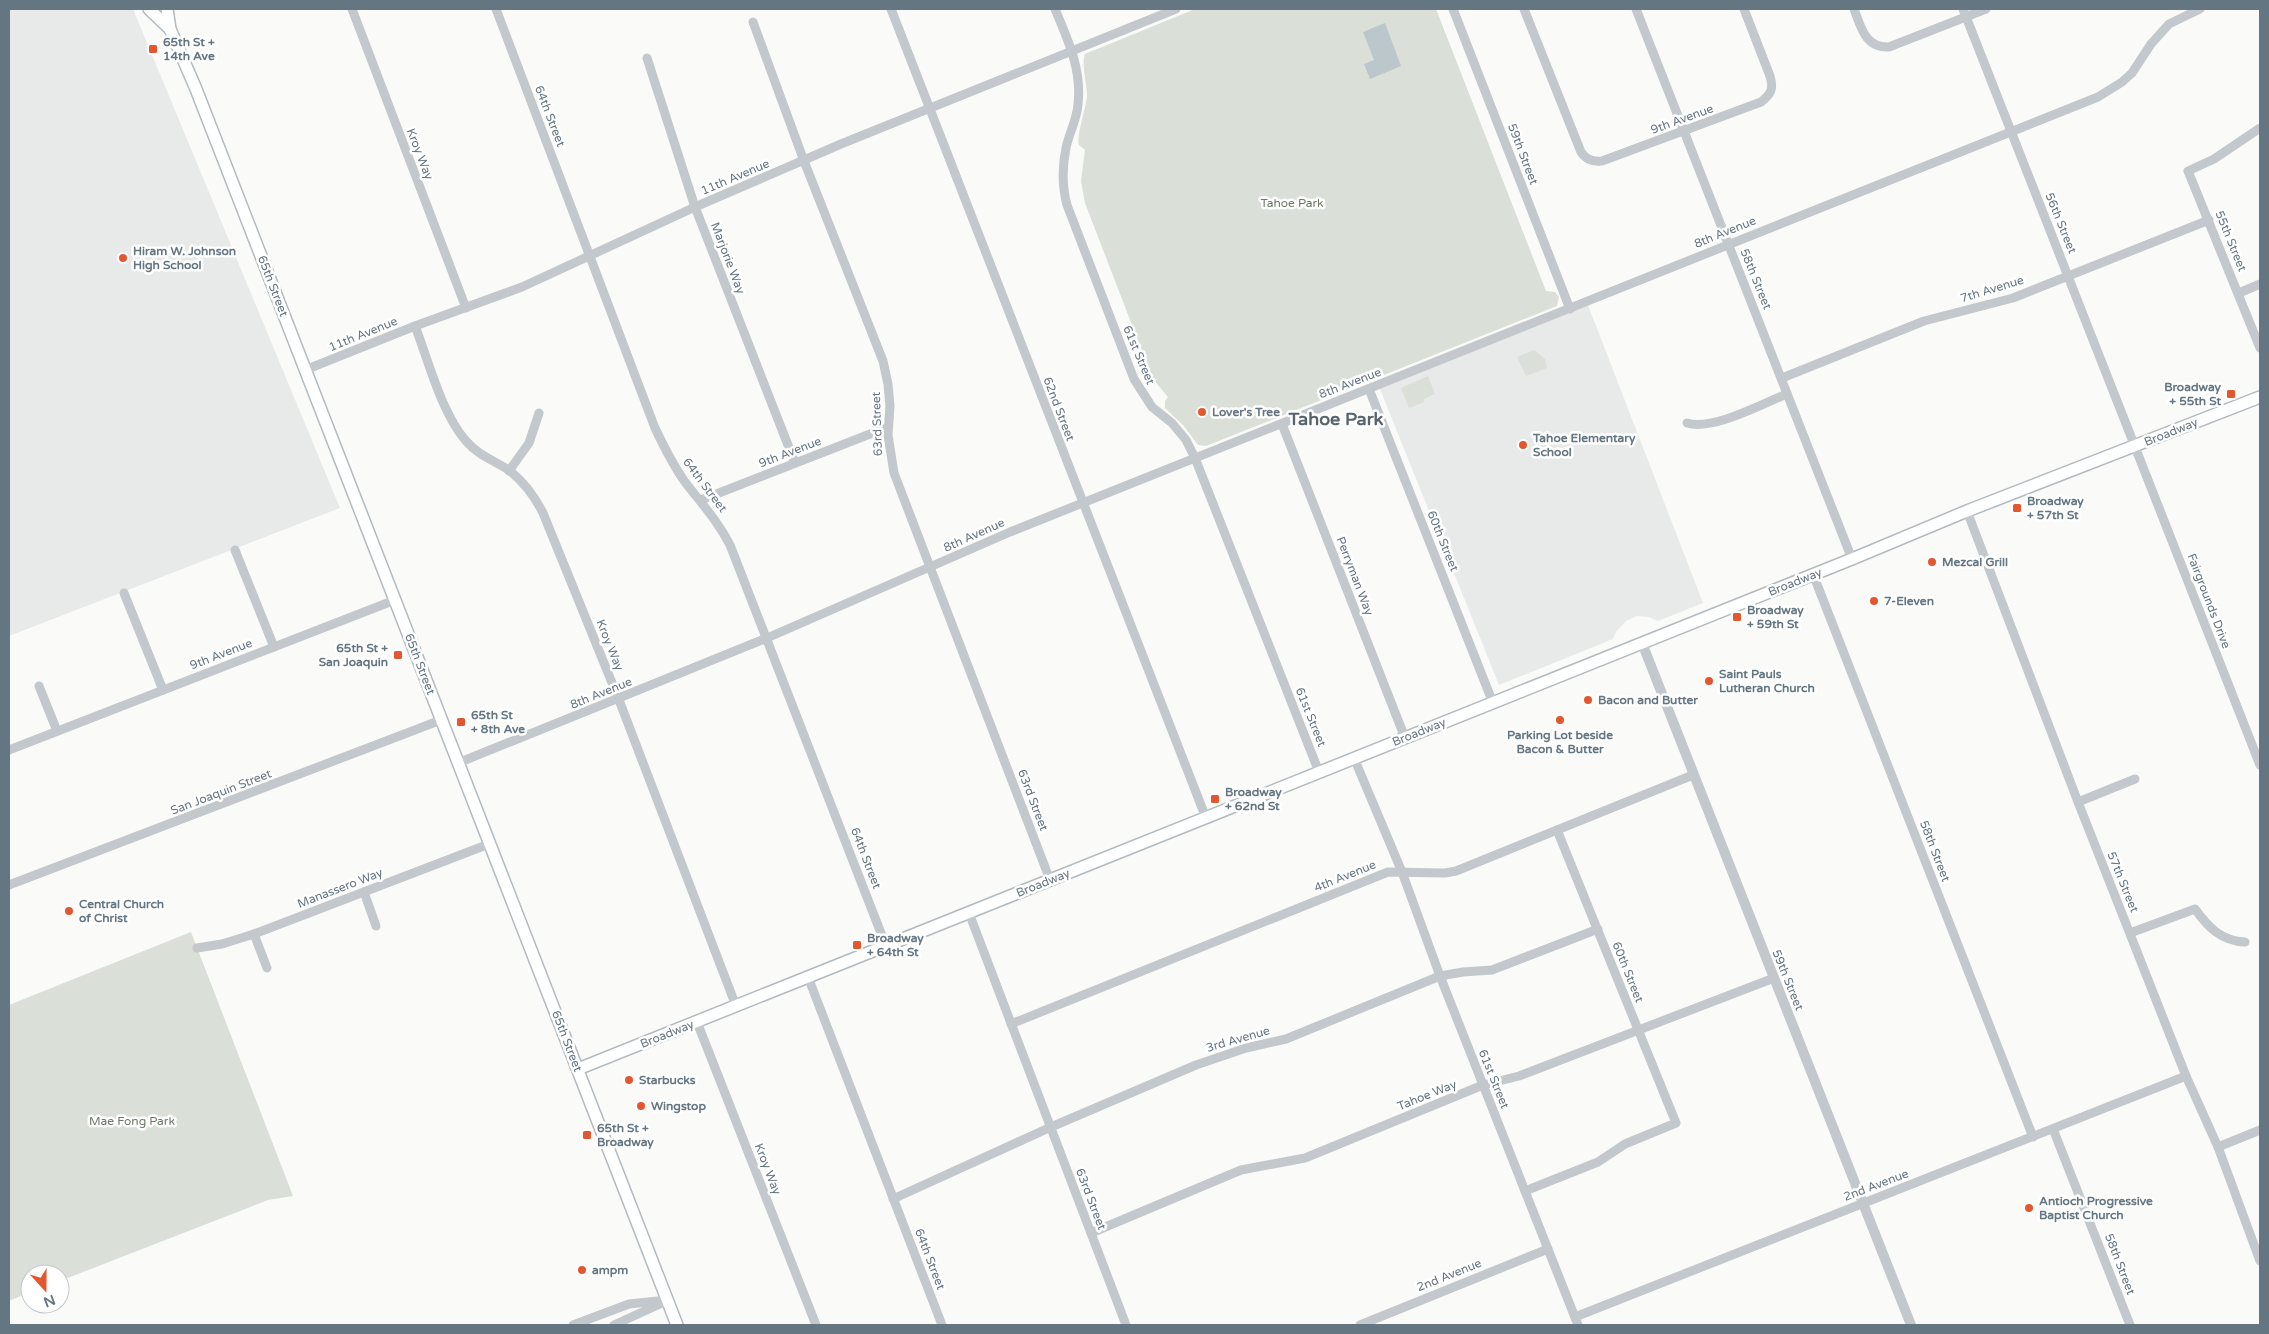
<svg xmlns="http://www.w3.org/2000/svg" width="2269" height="1334" viewBox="0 0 2269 1334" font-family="'Varela Round',sans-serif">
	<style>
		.built { fill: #e8e9e9 }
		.green { fill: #dadfd7 }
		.water { fill: #bbc7cb }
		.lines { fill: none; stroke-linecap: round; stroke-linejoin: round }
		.secondary-casing { stroke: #b3babf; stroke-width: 14 }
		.minor { stroke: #c3c8cc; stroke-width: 9 }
		.tertiary { stroke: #c3c8cc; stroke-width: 10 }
		.secondary { stroke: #fff; stroke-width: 11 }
		.poi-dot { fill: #e4572e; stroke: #fff; stroke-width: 2 }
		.labels { text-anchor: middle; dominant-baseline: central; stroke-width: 5; stroke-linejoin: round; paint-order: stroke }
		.poi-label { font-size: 12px; font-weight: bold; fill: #657683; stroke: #fff; text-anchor: start }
		.street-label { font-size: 12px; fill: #657683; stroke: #fff }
		.park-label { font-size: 12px; fill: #687a64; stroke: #fff }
		.district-label { font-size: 18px; font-weight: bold; fill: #57646e; stroke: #fff }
	</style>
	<rect width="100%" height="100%" fill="#fafaf8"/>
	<g class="built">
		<polygon points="9,9 133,9 340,508 9,636"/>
		<polygon points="1588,305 1703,603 1658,621 1649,617 1637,616 1626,621 1616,632 1613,639 1499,685 1380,389"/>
	</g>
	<g class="green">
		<path d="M 1195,9 L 1436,9 L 1546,291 L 1555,292 L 1559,297 L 1557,306 L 1206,446 L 1198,445 L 1183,425 L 1165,408 L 1165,401 L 1168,397 L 1153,379 L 1149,369 L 1085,203 L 1081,181 L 1085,150 L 1079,145 C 1076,138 1086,108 1087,96 C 1087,84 1081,63 1085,54 Z"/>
		<polygon points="1534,350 1545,359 1547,368 1526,376 1517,357"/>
		<polygon points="1428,376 1435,394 1424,399 1424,402 1409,408 1401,388"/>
		<polygon points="191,932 293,1196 268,1200 60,1281 60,1274 30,1274 30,1292 9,1301 9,1005"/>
	</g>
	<polygon class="water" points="1385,23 1401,66 1370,79 1364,64 1374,60 1363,32"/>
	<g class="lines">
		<defs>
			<g id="secondary">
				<polyline points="149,9 170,29"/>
				<polyline points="167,9 170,29 196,89 677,1325"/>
				<polyline points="578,1069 1852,559 1967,511 2260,397"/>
			</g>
		</defs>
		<use href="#secondary" class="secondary-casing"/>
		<g class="minor">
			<polyline points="352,9 466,308"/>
			<path d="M 496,9 L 655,428 C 664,447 673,465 685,482 C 701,503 718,521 730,545 L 886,946"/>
			<polyline points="891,9 1206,818"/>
			<path d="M 1055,9 C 1068,40 1082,70 1078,104 C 1077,120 1069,133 1066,148 C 1062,167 1062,186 1067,205 L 1134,379 L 1152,407 L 1172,423 L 1186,440 L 1195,458 L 1319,772"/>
			<polyline points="1453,9 1570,309"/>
			<path d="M 1524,9 L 1581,152 C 1586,160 1593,162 1602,161 L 1761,102 C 1771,94 1774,89 1770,76 L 1744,9"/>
			<polyline points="1636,9 1852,559"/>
			<path d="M 1854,9 C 1861,27 1865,48 1889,47 L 1986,9"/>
			<polyline points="1963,9 2260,765"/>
			<polyline points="753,22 804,161 883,361 888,384 890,406 888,435 894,473 1050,880"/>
			<polyline points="647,58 695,207 795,463"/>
			<polyline points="2260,128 2214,159 2188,171 2260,348"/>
			<polyline points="2239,293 2260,284"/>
			<path d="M 415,326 C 429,362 441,412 466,441 C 478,455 495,461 510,471 C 524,482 535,497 543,513 L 619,700 L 736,1006"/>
			<polyline points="305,370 415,326 522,287 695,207 841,144 1176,9"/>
			<polyline points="1782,378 1924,321 2013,298 2209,220"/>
			<polyline points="1369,389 1493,703"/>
			<path d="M 1687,423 C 1713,431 1761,404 1787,394"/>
			<polyline points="1282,424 1405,738"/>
			<polyline points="509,471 529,443 539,413"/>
			<polyline points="701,500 888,427"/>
			<polyline points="1967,511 2078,802 2186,1076 2218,1147 2260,1261"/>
			<polyline points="235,550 274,647"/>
			<polyline points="1813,574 2033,1137"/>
			<polyline points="124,593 163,690"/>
			<polyline points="39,686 57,731"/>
			<polyline points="9,750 395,600"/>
			<polyline points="1354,758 1402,872 1440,976 1578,1325"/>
			<polyline points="458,763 767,638 1010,532 2098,97 2122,82 2132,73 2151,44 2169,24 2200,9"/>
			<polyline points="2078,802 2135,779"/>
			<polyline points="9,885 441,720"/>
			<polyline points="364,892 376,926"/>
			<polyline points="969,913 1126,1325"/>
			<path d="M 2130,933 L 2195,909 C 2208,927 2221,941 2245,942"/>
			<polyline points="254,934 267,968"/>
			<polyline points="197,948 222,944 254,934 489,844"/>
			<polyline points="808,977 942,1325"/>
			<polyline points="697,1022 816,1325"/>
			<polyline points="1011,1024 1388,872 1445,873 1456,871 1693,775"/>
			<polyline points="2053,1129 2130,1325"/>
			<polyline points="2218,1147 2260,1130"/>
			<polyline points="1525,1191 1598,1162 1625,1144 1676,1123 1557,830"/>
			<polyline points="893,1199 1051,1127 1196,1065 1246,1048 1286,1039 1440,976 1463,972 1492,970 1598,929"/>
			<polyline points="1091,1233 1241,1170 1305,1158 1483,1085 1519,1076 1774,978"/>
			<polyline points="1575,1317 2186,1076"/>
			<polyline points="573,1325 629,1304 667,1300"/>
			<polyline points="614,1325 662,1303"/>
			<polyline points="1360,1325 1548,1249"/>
		</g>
		<polyline class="tertiary" points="1642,643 1911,1325"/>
		<use href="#secondary" class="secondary"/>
	</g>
	<g class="poi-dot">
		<rect x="148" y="44" width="10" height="10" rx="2.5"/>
		<circle cx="123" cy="258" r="5"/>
		<rect x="2226" y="389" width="10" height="10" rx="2.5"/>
		<circle cx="1202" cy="412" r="5"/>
		<circle cx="1523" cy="445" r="5"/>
		<rect x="2012" y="503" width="10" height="10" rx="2.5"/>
		<circle cx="1932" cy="562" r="5"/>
		<circle cx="1874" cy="601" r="5"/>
		<rect x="1732" y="612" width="10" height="10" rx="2.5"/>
		<rect x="393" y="650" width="10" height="10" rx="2.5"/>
		<circle cx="1709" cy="681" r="5"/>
		<circle cx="1588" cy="700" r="5"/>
		<circle cx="1560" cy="720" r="5"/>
		<rect x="456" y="717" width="10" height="10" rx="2.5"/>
		<rect x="1210" y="794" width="10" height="10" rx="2.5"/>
		<circle cx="69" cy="911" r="5"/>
		<rect x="852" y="940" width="10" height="10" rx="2.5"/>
		<circle cx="629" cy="1080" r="5"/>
		<circle cx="641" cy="1106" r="5"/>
		<rect x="582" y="1130" width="10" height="10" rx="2.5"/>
		<circle cx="2029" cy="1208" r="5"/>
		<circle cx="582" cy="1270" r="5"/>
	</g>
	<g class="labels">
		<g class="poi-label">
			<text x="163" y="42">65th St +<tspan x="163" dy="14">14th Ave</tspan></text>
			<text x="133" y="251">Hiram W. Johnson<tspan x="133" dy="14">High School</tspan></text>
			<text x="2221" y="387" text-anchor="end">Broadway<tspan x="2221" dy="14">+ 55th St</tspan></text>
			<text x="1212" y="412">Lover's Tree</text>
			<text x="1533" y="438">Tahoe Elementary<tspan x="1533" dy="14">School</tspan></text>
			<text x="2027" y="501">Broadway<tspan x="2027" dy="14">+ 57th St</tspan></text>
			<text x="1942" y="562">Mezcal Grill</text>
			<text x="1884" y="601">7-Eleven</text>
			<text x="1747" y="610">Broadway<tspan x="1747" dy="14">+ 59th St</tspan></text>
			<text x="388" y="648" text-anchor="end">65th St +<tspan x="388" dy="14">San Joaquin</tspan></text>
			<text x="1719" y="674">Saint Pauls<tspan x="1719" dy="14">Lutheran Church</tspan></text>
			<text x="1598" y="700">Bacon and Butter</text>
			<text x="471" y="715">65th St<tspan x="471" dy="14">+ 8th Ave</tspan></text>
			<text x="1560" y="735" text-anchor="middle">Parking Lot beside<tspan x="1560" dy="14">Bacon &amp; Butter</tspan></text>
			<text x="1225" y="792">Broadway<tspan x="1225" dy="14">+ 62nd St</tspan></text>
			<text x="79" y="904">Central Church<tspan x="79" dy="14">of Christ</tspan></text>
			<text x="867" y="938">Broadway<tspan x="867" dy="14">+ 64th St</tspan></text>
			<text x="639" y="1080">Starbucks</text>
			<text x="651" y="1106">Wingstop</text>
			<text x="597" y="1128">65th St +<tspan x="597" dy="14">Broadway</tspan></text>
			<text x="2039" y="1201">Antioch Progressive<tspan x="2039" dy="14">Baptist Church</tspan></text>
			<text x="592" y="1270">ampm</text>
		</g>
		<g class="street-label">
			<text transform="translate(550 116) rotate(69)">64th Street</text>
			<text transform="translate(1682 119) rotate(-20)">9th Avenue</text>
			<text transform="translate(420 154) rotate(69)">Kroy Way</text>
			<text transform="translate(1523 154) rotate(69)">59th Street</text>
			<text transform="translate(735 177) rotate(-23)">11th Avenue</text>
			<text transform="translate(2061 223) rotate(68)">56th Street</text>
			<text transform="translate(1725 232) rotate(-22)">8th Avenue</text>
			<text transform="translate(2231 241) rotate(68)">55th Street</text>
			<text transform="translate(728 258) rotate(69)">Marjorie Way</text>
			<text transform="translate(1756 279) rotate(68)">58th Street</text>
			<text transform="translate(273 286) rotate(69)">65th Street</text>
			<text transform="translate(1992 289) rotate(-17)">7th Avenue</text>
			<text transform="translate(363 334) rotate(-22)">11th Avenue</text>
			<text transform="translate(1139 355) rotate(67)">61st Street</text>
			<text transform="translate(1350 383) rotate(-21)">8th Avenue</text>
			<text transform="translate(1059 409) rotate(69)">62nd Street</text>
			<text transform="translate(877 424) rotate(-92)">63rd Street</text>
			<text transform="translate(2171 432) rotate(-22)">Broadway</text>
			<text transform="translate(790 452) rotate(-21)">9th Avenue</text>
			<text transform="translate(705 485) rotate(53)">64th Street</text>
			<text transform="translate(974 535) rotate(-24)">8th Avenue</text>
			<text transform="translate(1443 541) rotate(68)">60th Street</text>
			<text transform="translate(1355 576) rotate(69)">Perryman Way</text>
			<text transform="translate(1795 582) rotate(-22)">Broadway</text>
			<text transform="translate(2209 601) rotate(69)">Fairgrounds Drive</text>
			<text transform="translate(610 645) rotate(68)">Kroy Way</text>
			<text transform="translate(221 654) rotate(-21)">9th Avenue</text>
			<text transform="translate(420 664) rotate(69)">65th Street</text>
			<text transform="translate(601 693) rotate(-22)">8th Avenue</text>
			<text transform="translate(1311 717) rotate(68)">61st Street</text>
			<text transform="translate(1419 732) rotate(-22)">Broadway</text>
			<text transform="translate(221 792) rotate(-21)">San Joaquin Street</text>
			<text transform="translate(1033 800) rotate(69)">63rd Street</text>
			<text transform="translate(1935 851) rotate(69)">58th Street</text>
			<text transform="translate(866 858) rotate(69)">64th Street</text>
			<text transform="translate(1345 876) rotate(-22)">4th Avenue</text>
			<text transform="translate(2123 882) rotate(68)">57th Street</text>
			<text transform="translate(1043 883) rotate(-22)">Broadway</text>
			<text transform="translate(340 888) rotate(-21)">Manassero Way</text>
			<text transform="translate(1628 972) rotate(68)">60th Street</text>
			<text transform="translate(1788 980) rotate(68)">59th Street</text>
			<text transform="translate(667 1034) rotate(-22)">Broadway</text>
			<text transform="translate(1238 1039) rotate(-16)">3rd Avenue</text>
			<text transform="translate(567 1041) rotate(69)">65th Street</text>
			<text transform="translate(1494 1079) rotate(68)">61st Street</text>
			<text transform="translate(1427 1095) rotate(-22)">Tahoe Way</text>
			<text transform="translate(768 1169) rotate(69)">Kroy Way</text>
			<text transform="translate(1876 1185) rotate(-21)">2nd Avenue</text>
			<text transform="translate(1091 1199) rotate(69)">63rd Street</text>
			<text transform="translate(930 1259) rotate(69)">64th Street</text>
			<text transform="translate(2120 1264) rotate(69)">58th Street</text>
			<text transform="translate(1449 1275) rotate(-22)">2nd Avenue</text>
		</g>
		<g class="park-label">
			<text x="1292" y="203">Tahoe Park</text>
			<text x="132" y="1121">Mae Fong Park</text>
		</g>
		<g class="district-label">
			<text x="1336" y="419">Tahoe Park</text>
		</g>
	</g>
	<rect width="2269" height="1334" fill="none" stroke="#657683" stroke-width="20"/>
	<g transform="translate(45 1289) rotate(159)"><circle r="24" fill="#ffffff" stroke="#c1c8cd"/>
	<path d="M0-4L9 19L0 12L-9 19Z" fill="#e4572e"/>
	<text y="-8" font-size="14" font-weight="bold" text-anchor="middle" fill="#657683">N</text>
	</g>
</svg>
